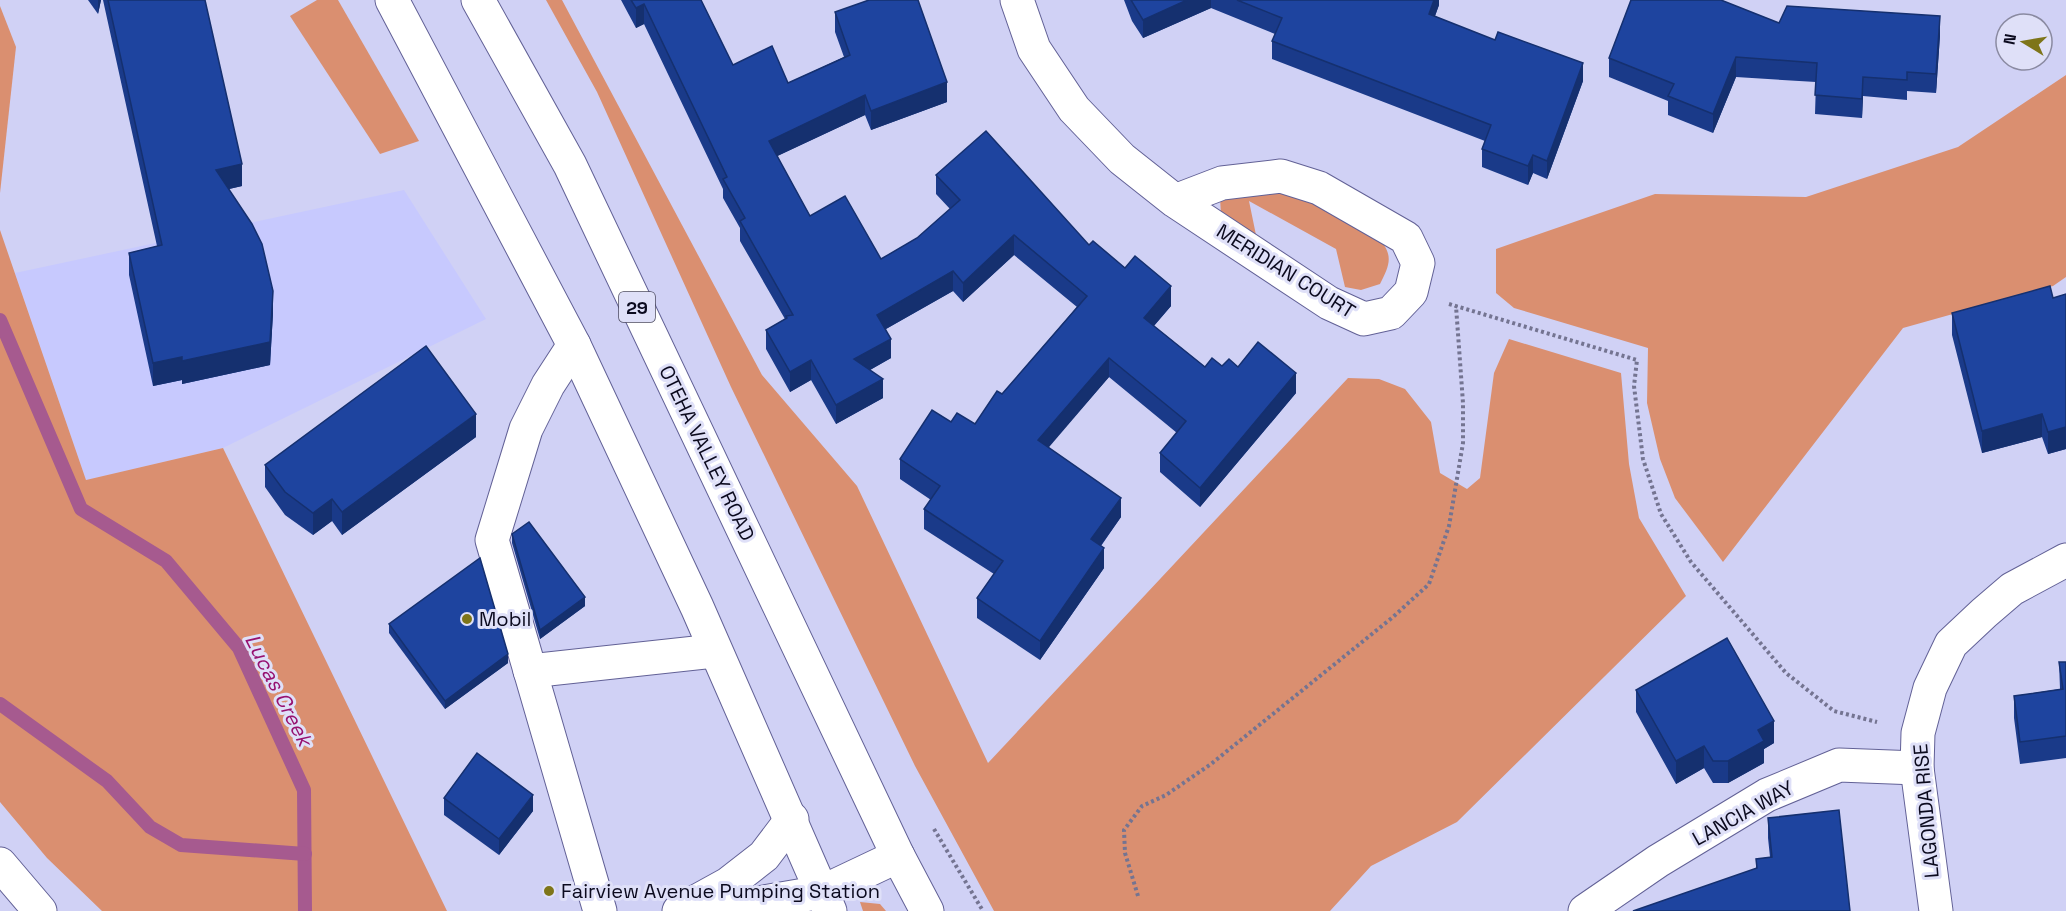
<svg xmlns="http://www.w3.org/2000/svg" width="2066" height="911" viewBox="0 0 2066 911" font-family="'Space Grotesk',sans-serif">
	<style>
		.built { fill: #c7c9fe }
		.green { fill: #da8f70 }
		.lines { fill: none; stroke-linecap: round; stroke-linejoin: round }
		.stream { stroke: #a65a8f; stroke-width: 14 }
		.minor-casing { stroke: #626196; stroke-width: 35 }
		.major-casing { stroke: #626196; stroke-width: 35 }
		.path { stroke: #747491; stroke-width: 4; stroke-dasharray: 3 3; stroke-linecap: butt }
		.minor { stroke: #fff; stroke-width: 33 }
		.major { stroke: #fff; stroke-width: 33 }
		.wall { fill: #1a3a89 }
		.shaded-wall { fill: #15306f }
		.building { fill: #1e449f; stroke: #15306f; stroke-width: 1.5 }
		.poi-dot { fill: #7e7519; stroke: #dfe0f8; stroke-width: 2 }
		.labels { text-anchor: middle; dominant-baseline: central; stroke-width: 6; stroke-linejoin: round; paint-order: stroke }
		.shield { fill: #dfe0f8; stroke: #4b4a5f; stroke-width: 1.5 }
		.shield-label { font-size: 18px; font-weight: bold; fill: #0b0a1e }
		.street-label { font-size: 20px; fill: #0b0a1e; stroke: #dfe0f8 }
		.poi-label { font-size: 20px; fill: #0b0a1e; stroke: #dfe0f8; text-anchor: start }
		.water-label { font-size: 21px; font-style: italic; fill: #961170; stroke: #dfe0f8 }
	</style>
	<rect width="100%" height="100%" fill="#d0d1f5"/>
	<polygon class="built" points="404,190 486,319 223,448 86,480 15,273"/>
	<g class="green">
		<polygon points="317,0 338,0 419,141 380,154 290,16"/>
		<polygon points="546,0 562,0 762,375 857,486 988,763 1348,378 1379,379 1405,389 1431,422 1440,473 1467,489 1480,478 1494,373 1509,339 1621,373 1629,464 1639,518 1686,596 1457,822 1371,866 1330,911 994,911 915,766 731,387 597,92"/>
		<polygon points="0,6 16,47 0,193"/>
		<polygon points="2066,75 2066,277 2053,286 1903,328 1723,562 1675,498 1660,459 1647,403 1648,348 1514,308 1496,293 1496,249 1655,194 1806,197 1958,147"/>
		<path d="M 1296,190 L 1380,240 C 1394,256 1389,266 1380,284 L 1361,290 L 1345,287 L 1336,249 L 1249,201 L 1256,235 L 1221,215 L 1220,197 Z"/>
		<polygon points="0,230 86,480 223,448 447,911 102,911 47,858 0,802"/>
		<polygon points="860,902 880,904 886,911 863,911"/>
	</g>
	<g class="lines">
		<g class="stream">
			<polyline points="0,320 81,509 166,561 239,648 304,790 305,911"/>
			<polyline points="0,704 107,781 150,827 181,845 305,854"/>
		</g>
		<defs>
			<g id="minor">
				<polyline points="1017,0 1034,49 1074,109 1122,159 1175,201 1329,303 1364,319 1391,313 1411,292 1418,263 1406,238 1319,188 1281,176 1222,183 1175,201"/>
				<polyline points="574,345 548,385 526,429 492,540 600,911"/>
				<polyline points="530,671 714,651"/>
				<polyline points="0,864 40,911"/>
				<polyline points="679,911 728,884 764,856 792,819"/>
				<polyline points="711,911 822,892 898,856"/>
				<polyline points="1585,911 1658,861 1767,795 1839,765 1917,768"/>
				<polyline points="1936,911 1917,768 1918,733 1930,688 1951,644 1984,613 2012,589 2066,560"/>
			</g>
			<g id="major">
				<polyline points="392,0 574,345 697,607 830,911"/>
				<polyline points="478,0 570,165 898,856 927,911"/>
			</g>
		</defs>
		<use href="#minor" class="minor-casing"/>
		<use href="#major" class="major-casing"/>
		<g class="path">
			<polyline points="1449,304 1637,360 1634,386 1643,459 1661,514 1691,562 1786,673 1834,711 1877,722"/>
			<polyline points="934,829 983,911"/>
			<polyline points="1138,896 1125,853 1124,830 1142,806 1166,795 1211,764 1393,617 1429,584 1449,526 1463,443 1463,403 1456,306"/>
		</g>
		<use href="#minor" class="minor"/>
		<use href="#major" class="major"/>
	</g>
	<g class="wall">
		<polygon points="88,0 101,0 98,14"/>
		<polygon points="103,0 205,0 242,186 229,189 273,313 270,365 182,384 182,380 153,386 129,275 129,253 157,246"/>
		<polygon points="621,0 701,0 733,65 788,83 844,57 835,32 835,12 947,102 871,130 865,115 777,156 810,216 881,259 917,238 950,209 936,194 936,175 1089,245 1125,268 1171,306 1154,326 1205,367 1238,367 1296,393 1200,507 1160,472 1160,453 1177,433 1109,377 1048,447 1121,517 1101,546 1104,568 1040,660 977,618 977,598 994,574 924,529 924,509 931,500 900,479 900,459 951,422 975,424 1002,394 1077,307 1014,255 963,302 953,291 886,329 891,358 870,370 883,398 836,424 811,380 790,392 766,349 766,330 785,319 740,241 740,228 723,198 723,189 644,24 636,28"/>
		<polygon points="1124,0 1439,0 1439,5 1435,16 1583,81 1547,179 1533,173 1528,185 1482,167 1482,149 1485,141 1272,59 1272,41 1275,34 1211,8 1143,38 1132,21"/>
		<polygon points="1779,23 1940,35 1936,93 1907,91 1907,100 1863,96 1862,118 1815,114 1816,82 1736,77 1713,133 1668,115 1668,101 1609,77 1609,58"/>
		<polygon points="2066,294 2066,449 2048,454 2042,437 1982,453 1952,335 1952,313 2053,298"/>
		<polygon points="476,437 342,535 332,521 313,535 285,515 265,487 265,465"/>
		<polygon points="512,534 585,606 540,639 512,543"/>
		<polygon points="389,624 508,663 445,709 389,633"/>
		<polygon points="2059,662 2066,662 2066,758 2020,764 2014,718 2014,696 2060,689"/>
		<polygon points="1636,690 1774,743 1764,749 1764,763 1728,783 1713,783 1704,768 1676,784 1636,712"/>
		<polygon points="444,798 533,811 499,855 444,815"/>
		<polygon points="1768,818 1850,911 1756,869 1756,859 1770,857 1768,838"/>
	</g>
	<g class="shaded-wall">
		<polygon points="98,0 101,0 98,14"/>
		<polygon points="1187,0 1211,0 1211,8 1143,38 1143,20"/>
		<polygon points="1434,0 1439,0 1439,5 1429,32 1429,14"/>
		<polygon points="644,4 644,24 636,28 636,8"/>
		<polygon points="1940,16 1940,35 1936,93 1936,74"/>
		<polygon points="1736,57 1736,77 1713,133 1713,114"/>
		<polygon points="1583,63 1583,81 1547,179 1547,161"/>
		<polygon points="1863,77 1863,96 1862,118 1862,99"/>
		<polygon points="947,82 947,102 871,130 871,111"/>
		<polygon points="865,95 865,115 769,160 769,141"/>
		<polygon points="1533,155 1533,173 1528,185 1528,166"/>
		<polygon points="242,164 242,186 216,192 216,170"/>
		<polygon points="1014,235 1014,255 963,302 963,283"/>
		<polygon points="953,271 953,291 877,334 877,315"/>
		<polygon points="1171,286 1171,306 1144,337 1144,318"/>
		<polygon points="273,291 273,313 270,365 182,384 182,361"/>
		<polygon points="891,339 891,358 854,379 854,359"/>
		<polygon points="182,357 182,380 153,386 153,363"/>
		<polygon points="1109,358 1109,377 1038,460 1038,440"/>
		<polygon points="811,360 811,380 790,392 790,372"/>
		<polygon points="1296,373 1296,393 1200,507 1200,488"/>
		<polygon points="883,379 883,398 836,424 836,405"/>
		<polygon points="476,414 476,437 342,535 342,512"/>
		<polygon points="2042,414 2042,437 1982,453 1982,431"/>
		<polygon points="2066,427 2066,449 2048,454 2048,432"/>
		<polygon points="1121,498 1121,517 1091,559 1091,539"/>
		<polygon points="332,499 332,521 313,535 313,513"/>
		<polygon points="1104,548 1104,568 1040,660 1040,641"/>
		<polygon points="585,597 585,606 540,639 540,630"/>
		<polygon points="508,654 508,663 445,709 445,701"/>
		<polygon points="1774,721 1774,743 1764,749 1764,763 1728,783 1728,761 1758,730"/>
		<polygon points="1704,746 1704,768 1676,784 1676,761"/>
		<polygon points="533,795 533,811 499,855 499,839"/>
	</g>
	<g class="building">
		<polygon points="108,0 205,0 242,164 216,170 252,224 262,244 273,291 270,342 182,361 182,357 153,363 129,253 162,245"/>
		<polygon points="631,0 701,0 733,65 772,46 788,83 850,55 835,12 869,0 918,0 947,82 871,111 865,95 769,141 810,216 845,196 881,259 917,238 960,200 936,175 986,131 1089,245 1093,241 1125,268 1135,256 1171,286 1144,318 1205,367 1212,358 1222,366 1229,359 1238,367 1258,342 1296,373 1200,488 1160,453 1186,421 1109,358 1038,440 1121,498 1091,539 1104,548 1040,641 977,598 1003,561 924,509 940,486 900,459 932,410 951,422 957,413 975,424 997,391 1002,394 1087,296 1014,235 963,283 953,271 877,315 891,339 854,359 883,379 836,405 811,360 790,372 766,330 787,318 786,316 793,315 740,221 745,218 723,179 727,177 644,4 636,8"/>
		<polygon points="1131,0 1187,0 1143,20"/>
		<polygon points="1237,0 1434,0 1429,14 1495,40 1498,32 1583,63 1547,161 1533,155 1528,166 1482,149 1491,125 1272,41 1282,18"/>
		<polygon points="1631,0 1721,0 1779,23 1787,6 1940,16 1936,74 1907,72 1907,80 1863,77 1862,99 1815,95 1817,63 1736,57 1713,114 1668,96 1674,84 1609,58"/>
		<polygon points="2050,286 2053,298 2066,294 2066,427 2048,432 2042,414 1982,431 1952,313"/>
		<polygon points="426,346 476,414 342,512 332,499 313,513 285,492 265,465"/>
		<polygon points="529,522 585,597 540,630 512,534"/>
		<polygon points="480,558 508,654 445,701 389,624"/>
		<polygon points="1727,638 1774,721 1758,730 1764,741 1728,761 1713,761 1704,746 1676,761 1636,690"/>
		<polygon points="2059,662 2066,662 2066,736 2020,742 2014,696 2063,689"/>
		<polygon points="477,753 533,795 499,839 444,798"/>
		<polygon points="1839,810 1850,911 1633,911 1757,868 1756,859 1772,857 1768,818"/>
	</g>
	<g class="poi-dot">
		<circle cx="467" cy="619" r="6"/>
		<circle cx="549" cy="891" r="6"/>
	</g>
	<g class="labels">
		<rect class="shield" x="619" y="292" width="36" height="30" rx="4.5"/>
		<g class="shield-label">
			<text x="637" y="307">29</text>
		</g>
		<g class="street-label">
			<text transform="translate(1286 271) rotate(32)">MERIDIAN COURT</text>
			<text transform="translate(707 453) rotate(64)">OTEHA VALLEY ROAD</text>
			<text transform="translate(1926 811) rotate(-95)">LAGONDA RISE</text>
			<text transform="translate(1743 813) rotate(-29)">LANCIA WAY</text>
		</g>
		<g class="poi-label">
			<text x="479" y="619">Mobil</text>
			<text x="561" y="891">Fairview Avenue Pumping Station</text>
		</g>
		<g class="water-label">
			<text transform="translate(279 690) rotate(63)">Lucas Creek</text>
		</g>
	</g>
	<g transform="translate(2024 42) rotate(281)"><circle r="28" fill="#dfe0f8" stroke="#8a8aa1" stroke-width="1.5"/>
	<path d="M0-4.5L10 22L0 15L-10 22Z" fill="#7e7519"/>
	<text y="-9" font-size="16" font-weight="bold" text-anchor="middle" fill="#0b0a1e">N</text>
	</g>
</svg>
